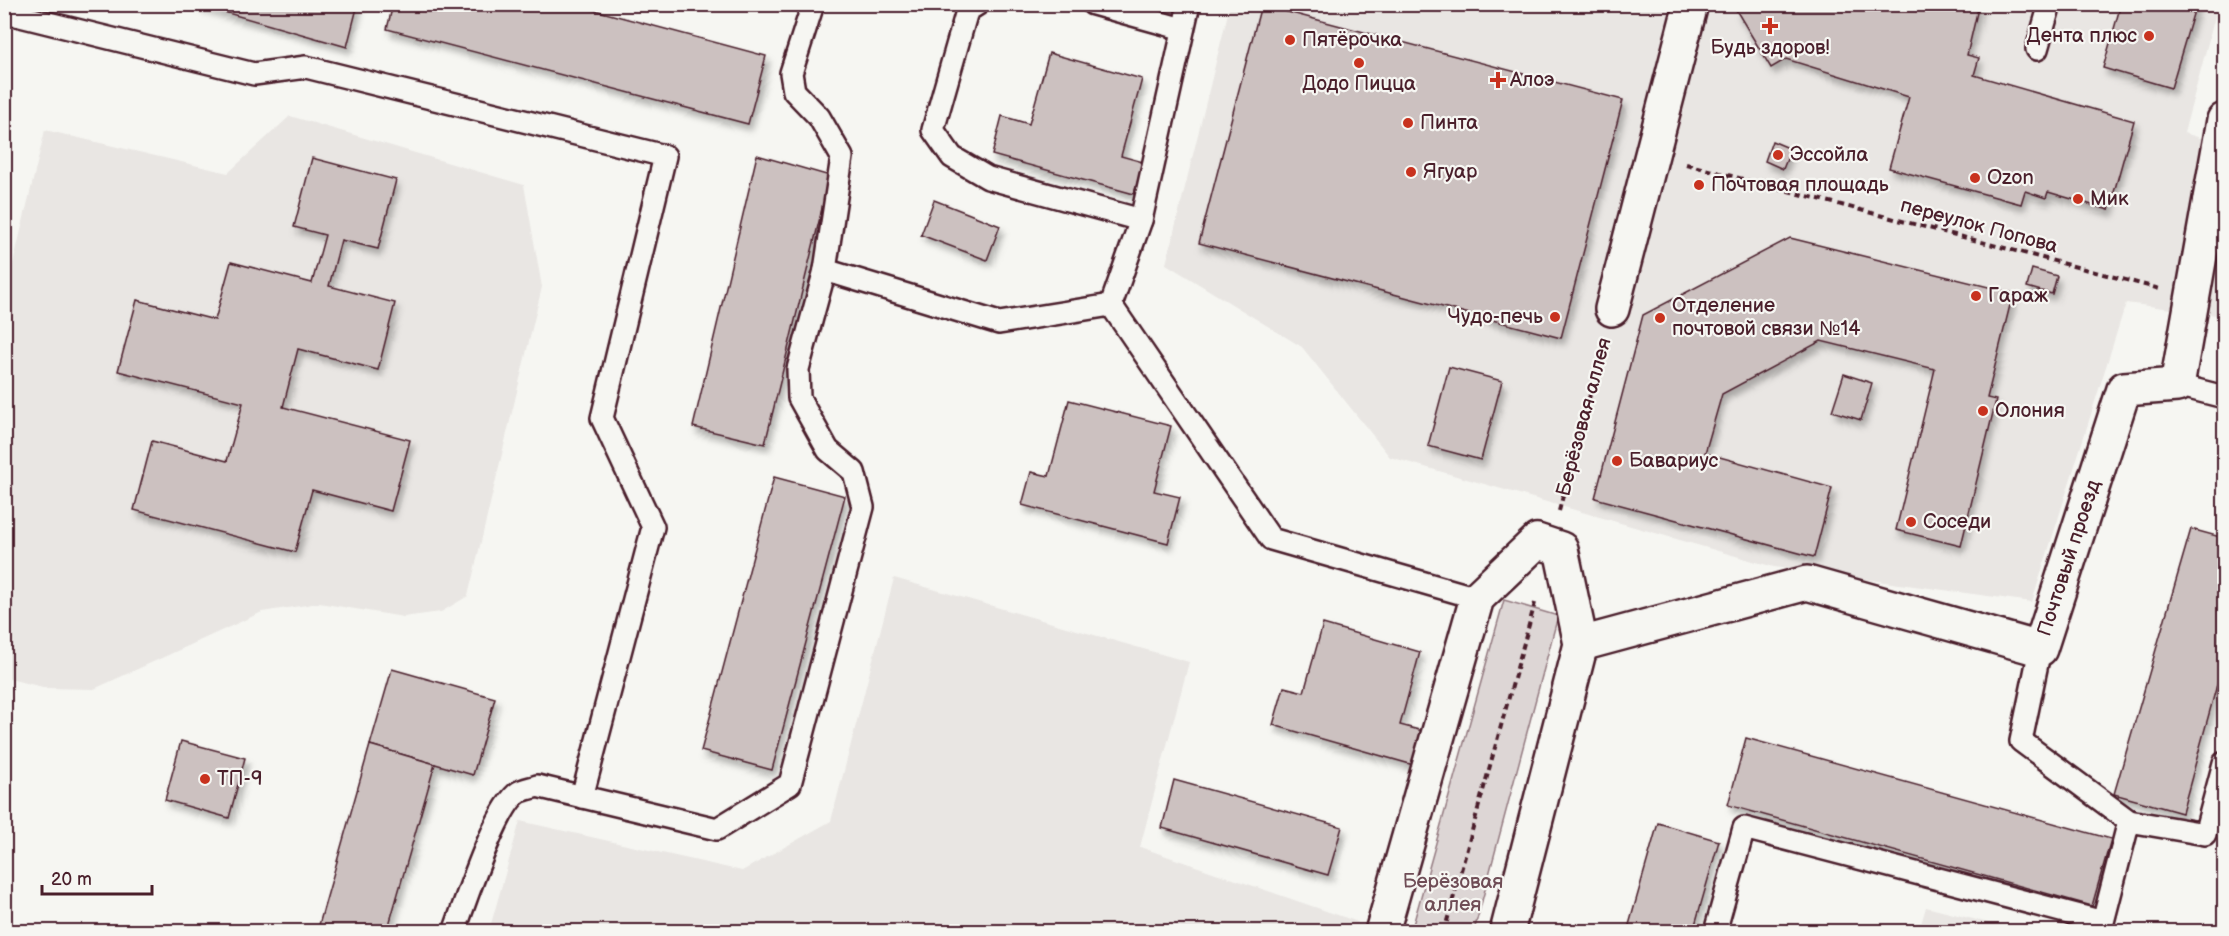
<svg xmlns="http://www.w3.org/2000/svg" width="2229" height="936" viewBox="0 0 2229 936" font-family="'Balsamiq Sans',sans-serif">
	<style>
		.built { fill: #e9e6e3 }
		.green { fill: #ddd6d5; stroke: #947a80; stroke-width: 1.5 }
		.building { fill: #ccc1c0; stroke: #4a1f2b; stroke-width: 1.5; filter: url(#shadow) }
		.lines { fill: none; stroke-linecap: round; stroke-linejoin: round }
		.lane-casing { stroke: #4a1f2b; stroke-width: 26 }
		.street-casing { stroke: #4a1f2b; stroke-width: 38 }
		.path { stroke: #4a1f2b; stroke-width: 4; stroke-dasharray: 6 4.5; stroke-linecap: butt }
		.lane { stroke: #f6f6f2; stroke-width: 21 }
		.street { stroke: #f6f6f2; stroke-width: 33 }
		.poi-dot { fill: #c8321e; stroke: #f6f6f2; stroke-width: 2 }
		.labels { text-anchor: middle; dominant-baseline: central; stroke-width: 4.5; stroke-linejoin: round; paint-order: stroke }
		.poi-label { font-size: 20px; fill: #4a1f2b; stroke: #f6f6f2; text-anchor: start }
		.street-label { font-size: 20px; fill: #4a1f2b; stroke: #f6f6f2 }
		.park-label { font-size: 20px; fill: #6f4d56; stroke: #f6f6f2 }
	</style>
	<defs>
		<filter id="shadow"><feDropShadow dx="3.5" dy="6" stdDeviation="3" flood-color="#0004"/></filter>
	</defs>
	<rect width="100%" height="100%" fill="#f6f6f2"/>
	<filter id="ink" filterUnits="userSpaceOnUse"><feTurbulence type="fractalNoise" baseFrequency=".0167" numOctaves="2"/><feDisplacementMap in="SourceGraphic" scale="12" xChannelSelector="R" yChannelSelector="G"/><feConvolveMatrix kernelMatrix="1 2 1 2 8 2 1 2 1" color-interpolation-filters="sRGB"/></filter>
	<g filter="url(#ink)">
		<g class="built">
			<polygon points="1230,5 2218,5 2184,133 2224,145 2224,316 2126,303 2032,602 1774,567 1390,457 1302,347 1166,264"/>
			<polygon points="290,116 524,185 542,287 468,596 441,612 403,617 319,603 262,612 94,689 47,688 5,678 5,297 45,130 228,173"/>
			<polygon points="894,578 1189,662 1140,847 1358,922 1355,931 489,931 520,821 742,871 831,821"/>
			<polygon points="1926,907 2020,931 1919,931"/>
		</g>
		<polygon class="green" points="1504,600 1558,616 1474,931 1411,932"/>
		<g class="building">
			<polygon points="196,4 358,4 347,47"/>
			<polygon points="393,4 572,4 766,56 748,124 387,29"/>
			<polygon points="1746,4 1979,4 1967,55 1979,58 1974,75 2134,121 2109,210 2048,192 2046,198 2025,191 2021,204 1889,168 1909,97 1786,59 1771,68 1736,10"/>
			<polygon points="2121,4 2196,4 2171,88 2103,68"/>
			<polygon points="1261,5 1623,100 1561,338 1199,243"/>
			<polygon points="1049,53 1142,79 1121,156 1143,162 1134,194 992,155 1002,116 1029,124"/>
			<polygon points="1772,141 1791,149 1783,169 1765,161"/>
			<polygon points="757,155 830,176 765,444 693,427"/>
			<polygon points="312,158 396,180 378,249 341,240 329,286 395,303 378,370 298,349 283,407 410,440 391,511 312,490 295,552 134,510 152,441 227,461 243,403 118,371 137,300 215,320 231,262 312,283 325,235 294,227"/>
			<polygon points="934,200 1000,226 987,260 921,235"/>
			<polygon points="1790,238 2013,293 1987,398 1996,400 1961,546 1896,530 1935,369 1821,341 1722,394 1705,453 1832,488 1814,557 1595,498 1643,315"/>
			<polygon points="2032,269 2057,276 2052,294 2027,287"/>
			<polygon points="1449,367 1502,381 1481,460 1428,446"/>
			<polygon points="1844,374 1872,383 1861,420 1832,411"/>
			<polygon points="1069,400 1171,426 1154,491 1180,497 1168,543 1022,505 1031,472 1049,476"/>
			<polygon points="774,477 845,496 772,770 701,751"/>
			<polygon points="2191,529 2224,538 2224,659 2182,813 2114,794"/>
			<polygon points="1323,624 1420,652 1400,725 1427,732 1417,766 1273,725 1284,687 1304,692"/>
			<polygon points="392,669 495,698 473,775 370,745"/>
			<polygon points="1746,738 2111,839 2092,906 1728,805"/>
			<polygon points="181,741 245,758 229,818 165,800"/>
			<polygon points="370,745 435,764 387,932 317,932"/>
			<polygon points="1174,780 1342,827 1328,875 1162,828"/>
			<polygon points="1658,823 1719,841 1693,932 1627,932"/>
		</g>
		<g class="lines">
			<defs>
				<g id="lane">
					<polyline points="978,4 967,11 933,130 952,157 988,178 1141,220"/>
					<polyline points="1093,4 1183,29"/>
					<polyline points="4,12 254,74 306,67 665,156 602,418 653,527 582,797"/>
					<polyline points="2037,49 2050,4"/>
					<polyline points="825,270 999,323 1111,305 1271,539 1477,598"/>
					<polyline points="1111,305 1141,220 1189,4"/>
					<polyline points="2177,385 2224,397"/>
					<polyline points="2129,821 2205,834 2224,763"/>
					<path d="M 454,932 C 465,903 496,806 519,792 C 524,789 532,788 537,786 L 717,829 L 790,784 L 863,507 L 854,472 L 828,450 L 799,398 L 798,369 L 825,270 L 842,157 L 819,117 L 794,91 L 791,73 L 813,4"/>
					<polyline points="1715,932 1744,828 2103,922 2129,821 2021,741 2040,649"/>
				</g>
				<g id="street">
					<polyline points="1612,309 1691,4"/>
					<polyline points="1581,644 1807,583 2040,649 2124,389 2177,385 2224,120"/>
					<polyline points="1382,932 1477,598 1537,541 1561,549 1581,644 1507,932"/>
				</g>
			</defs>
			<use href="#lane" class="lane-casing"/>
			<use href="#street" class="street-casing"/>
			<g class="path">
				<polyline points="1686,164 2160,289"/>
				<polyline points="1559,511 1604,342"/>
				<polyline points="1444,932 1535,603"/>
			</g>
			<use href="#lane" class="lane"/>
			<use href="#street" class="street"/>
		</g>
	</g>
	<g class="poi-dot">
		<path d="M1767 17h6v6h6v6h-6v6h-6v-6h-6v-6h6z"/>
		<circle cx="2149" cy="36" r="6"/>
		<circle cx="1290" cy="40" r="6"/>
		<circle cx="1359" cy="63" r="6"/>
		<path d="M1495 71h6v6h6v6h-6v6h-6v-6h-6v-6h6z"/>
		<circle cx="1408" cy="123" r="6"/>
		<circle cx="1778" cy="155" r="6"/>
		<circle cx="1411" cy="172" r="6"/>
		<circle cx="1975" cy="178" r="6"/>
		<circle cx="1699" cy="185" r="6"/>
		<circle cx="2078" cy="199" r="6"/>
		<circle cx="1976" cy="296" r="6"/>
		<circle cx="1555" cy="317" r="6"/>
		<circle cx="1660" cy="318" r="6"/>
		<circle cx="1983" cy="411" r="6"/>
		<circle cx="1617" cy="461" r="6"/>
		<circle cx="1911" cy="522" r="6"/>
		<circle cx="205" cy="779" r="6"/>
	</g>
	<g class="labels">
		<g class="poi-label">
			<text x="2137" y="36" text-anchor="end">Дента плюс</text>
			<text x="1302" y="40">Пятёрочка</text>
			<text x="1770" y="48" text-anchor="middle">Будь здоров!</text>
			<text x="1510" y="80">Алоэ</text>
			<text x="1359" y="84" text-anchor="middle">Додо Пицца</text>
			<text x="1420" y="123">Пинта</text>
			<text x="1790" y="155">Эссойла</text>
			<text x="1423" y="172">Ягуар</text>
			<text x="1987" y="178">Ozon</text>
			<text x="1711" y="185">Почтовая площадь</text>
			<text x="2090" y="199">Мик</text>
			<text x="1988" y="296">Гараж</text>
			<text x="1672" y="306">Отделение<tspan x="1672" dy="23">почтовой связи №14</tspan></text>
			<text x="1543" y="317" text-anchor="end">Чудо-печь</text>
			<text x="1995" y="411">Олония</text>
			<text x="1629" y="461">Бавариус</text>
			<text x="1923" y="522">Соседи</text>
			<text x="217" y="779">ТП-9</text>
		</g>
		<g class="street-label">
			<text transform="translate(1979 226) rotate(15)">переулок Попова</text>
			<text transform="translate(1584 417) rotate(-75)">Берёзовая аллея</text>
			<text transform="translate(2069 558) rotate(-72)">Почтовый проезд</text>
		</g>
		<g class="park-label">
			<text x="1453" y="882">Берёзовая<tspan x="1453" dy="23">аллея</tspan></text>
		</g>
	</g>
	<rect width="2229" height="936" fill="none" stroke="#f6f6f2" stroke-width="24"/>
	<rect x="12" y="12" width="2205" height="912" fill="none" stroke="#4a1f2b" stroke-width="2" filter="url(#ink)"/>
	<path d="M42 885v9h110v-9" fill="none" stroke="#4a1f2b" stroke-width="3"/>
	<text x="51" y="885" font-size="18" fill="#4a1f2b" stroke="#f6f6f2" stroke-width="4.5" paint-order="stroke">20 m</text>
</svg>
